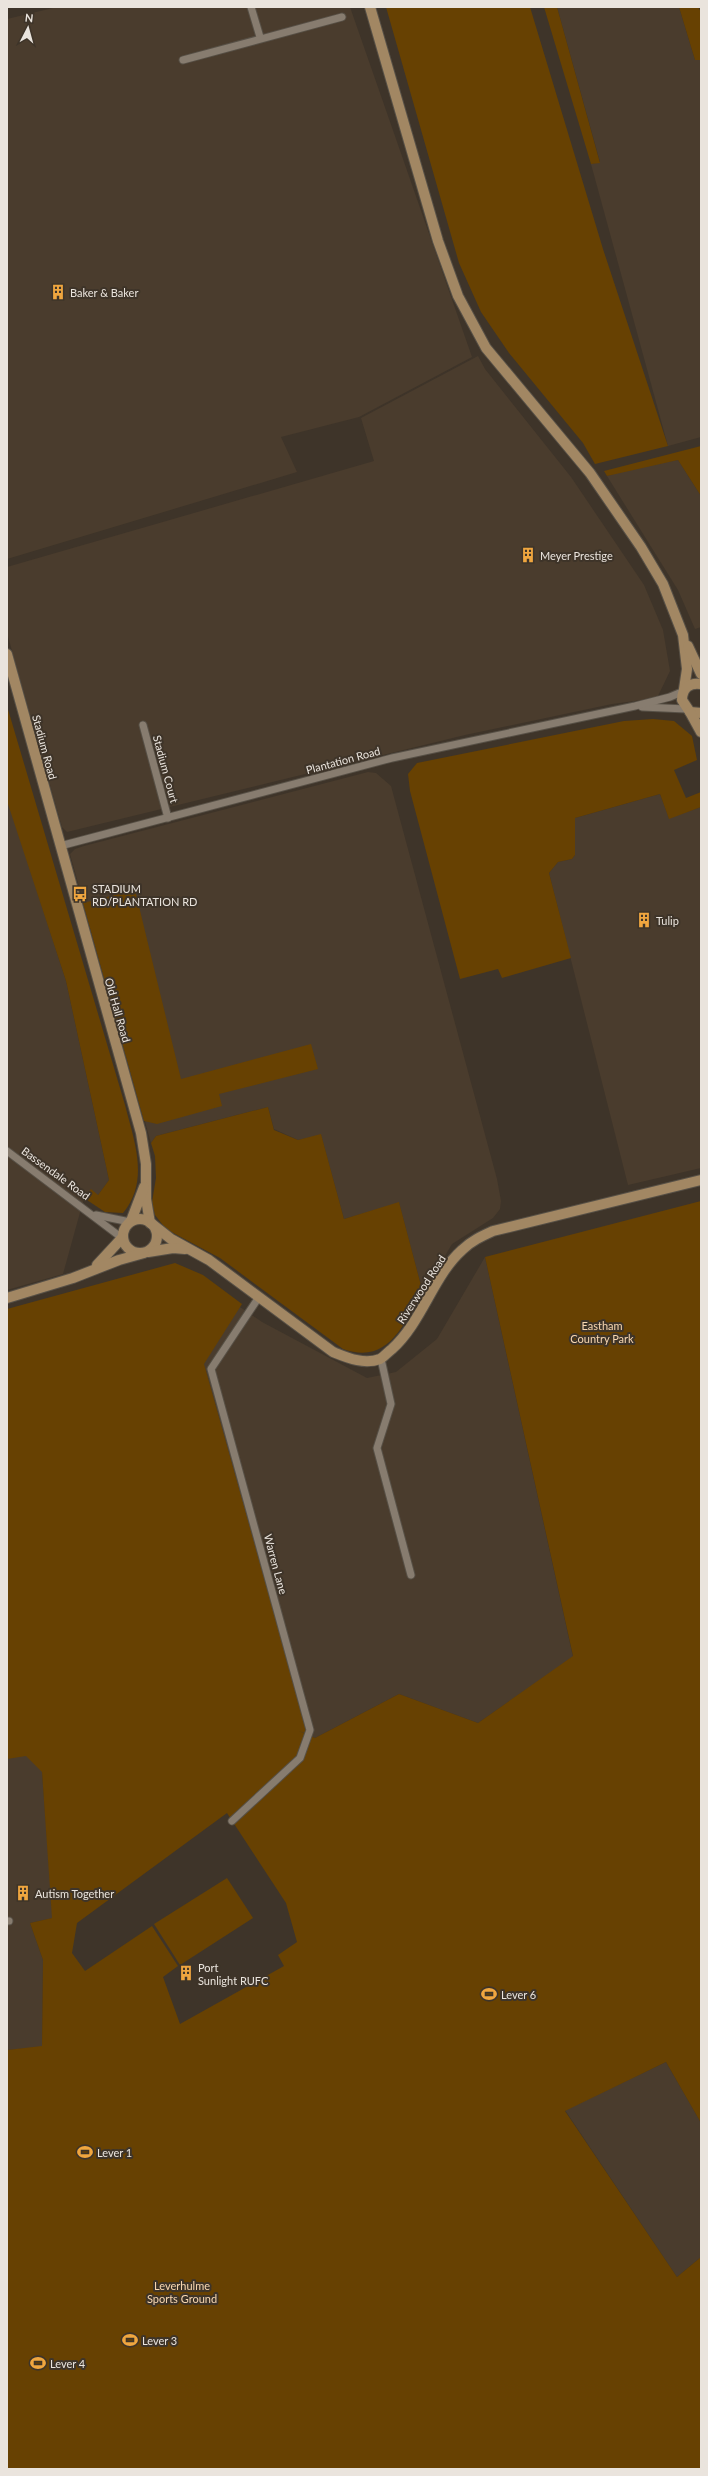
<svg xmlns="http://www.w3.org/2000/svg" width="708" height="2476" viewBox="0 0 708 2476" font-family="Lato,sans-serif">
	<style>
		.built { fill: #4a3c2d }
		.green { fill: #674102; fill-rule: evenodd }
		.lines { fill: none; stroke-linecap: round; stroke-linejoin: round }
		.street-casing { stroke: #575046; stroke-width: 9 }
		.secondary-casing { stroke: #575046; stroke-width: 12 }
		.street { stroke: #877c6f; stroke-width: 7 }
		.secondary { stroke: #a28763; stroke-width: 10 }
		.labels { text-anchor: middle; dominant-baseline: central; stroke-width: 4; stroke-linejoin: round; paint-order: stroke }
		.poi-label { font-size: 11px; fill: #eae4dd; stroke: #3e3429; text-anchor: start }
		.street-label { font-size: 11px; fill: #eae4dd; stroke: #3e3429 }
		.park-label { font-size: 11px; fill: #f8d7b1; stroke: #3e3429 }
	</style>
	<rect width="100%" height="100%" fill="#3e3429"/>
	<g class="built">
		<polygon points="57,7 350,7 472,357 359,417 281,437 297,472 7,559 7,19"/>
		<polygon points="557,7 679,7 695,60 701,60 701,437 668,446 591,164 600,162"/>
		<polygon points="478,356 485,369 571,477 644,585 663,630 670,671 657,698 612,704 465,735 67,832 62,827 7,633 7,567 374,461 361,418"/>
		<polygon points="678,460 701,496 701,627 695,629 678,590 607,476 634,468"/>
		<polygon points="368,772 376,773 391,786 497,1179 501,1201 500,1209 493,1218 452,1244 423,1293 399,1203 344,1219 321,1135 298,1140 274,1129 268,1107 156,1136 151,1143 70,854 75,849 84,846"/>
		<polygon points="660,794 669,818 701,807 701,1168 628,1185 549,873 558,862 572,859 575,855 575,818"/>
		<polygon points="7,798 66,981 109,1180 98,1195 84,1198 63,1274 7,1290"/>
		<polygon points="485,1257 573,1657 478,1723 399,1694 315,1738 266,1717 42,1772 53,1918 30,1923 43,1960 42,2047 7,2050 7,1315 183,1268 262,1322 367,1378 396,1372 437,1339"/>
		<polygon points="666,2062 701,2123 701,2257 677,2277 565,2110"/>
	</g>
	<g class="green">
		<polygon points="386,7 530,7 603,249 668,446 595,464 583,443 509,353 481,312 459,263"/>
		<polygon points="544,7 557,7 600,163 591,164"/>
		<polygon points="679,7 698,7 701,12 701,60 695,60"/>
		<polygon points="701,446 701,496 678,460 607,476 604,471"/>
		<path d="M 7,706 L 125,1105 C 134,1141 150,1180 123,1213 L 105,1212 L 84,1198 L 91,1189 L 98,1195 L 109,1180 L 66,981 L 7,801 Z"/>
		<polygon points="653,719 674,721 692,736 697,760 674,770 686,798 701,792 701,807 669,819 660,794 575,818 575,855 572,859 558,862 549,873 571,958 502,978 498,969 460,979 410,791 408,774 417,763 624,721"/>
		<polygon points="135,890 181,1079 311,1044 318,1069 219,1094 222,1106 157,1124 144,1121 83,903"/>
		<path d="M 268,1107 L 274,1130 L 298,1140 L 321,1134 L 344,1219 L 399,1202 L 423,1293 C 402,1325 389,1365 343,1349 L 220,1258 L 166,1229 L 155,1215 L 152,1202 L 156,1178 L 155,1156 L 151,1143 L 156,1136 Z"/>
		<path d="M 701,1201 L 701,2123 L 666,2062 L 565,2111 L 677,2277 L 701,2257 L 701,2469 L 7,2469 L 7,2050 L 42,2046 L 43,1960 L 30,1923 L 52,1918 L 42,1772 L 26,1756 L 7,1759 L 7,1309 L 175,1263 L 203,1275 L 242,1304 L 204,1364 L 308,1734 L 299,1731 L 315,1738 L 399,1694 L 478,1723 L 573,1656 L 485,1257 ZM 227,1813 L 286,1903 L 297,1942 L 278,1955 L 284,1966 L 180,2024 L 163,1977 L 178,1966 L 152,1926 L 85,1971 L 72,1953 L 77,1923 Z"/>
		<polygon points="227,1878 253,1918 180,1965 154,1924"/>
	</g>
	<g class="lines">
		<defs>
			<g id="street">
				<polyline points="251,7 260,37"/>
				<polyline points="183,60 342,17"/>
				<polyline points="642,707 686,709"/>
				<polyline points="143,725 168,818"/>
				<polyline points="60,846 392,758 635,706 670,697 684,691"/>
				<polyline points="7,1151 122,1238"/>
				<polyline points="96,1215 130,1222"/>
				<polyline points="381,1359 391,1404 377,1448 411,1575"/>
				<polyline points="232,1821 300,1758 310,1730 211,1369 259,1297"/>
				<polyline points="7,1921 9,1921"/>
			</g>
			<g id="secondary">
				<polyline points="370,7 438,241 458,296 486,348 590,473 641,547 663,584 683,635 687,669 684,689"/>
				<polyline points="688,646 701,674"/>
				<polyline points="7,654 141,1133 146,1164 146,1199 150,1223"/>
				<path d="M 701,684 C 689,682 682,689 682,700 L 690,712 L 701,713"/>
				<polyline points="690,712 701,732"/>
				<circle cx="140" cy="1236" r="17"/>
				<polyline points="131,1221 144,1187"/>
				<path d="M 152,1224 L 171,1239 L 209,1260 L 333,1352 C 348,1358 364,1365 380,1359 C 384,1357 388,1352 392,1349 C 422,1322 433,1276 462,1250 C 471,1241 482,1236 493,1231 L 701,1180"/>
				<polyline points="148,1252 173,1248 185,1249"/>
				<polyline points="97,1265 122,1238"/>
				<polyline points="7,1298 73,1278 119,1260 144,1253"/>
			</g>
		</defs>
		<use href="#street" class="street-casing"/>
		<use href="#secondary" class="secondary-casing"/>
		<use href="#street" class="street"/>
		<use href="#secondary" class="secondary"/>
	</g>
	<defs>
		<symbol id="building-bare" viewBox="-9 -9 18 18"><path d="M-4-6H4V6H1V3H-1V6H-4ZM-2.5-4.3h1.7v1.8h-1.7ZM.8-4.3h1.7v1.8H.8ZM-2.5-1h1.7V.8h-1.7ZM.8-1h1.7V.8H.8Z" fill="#f0a63f" stroke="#3e3429" stroke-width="2.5" paint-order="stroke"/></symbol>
		<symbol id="bus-bare" viewBox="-9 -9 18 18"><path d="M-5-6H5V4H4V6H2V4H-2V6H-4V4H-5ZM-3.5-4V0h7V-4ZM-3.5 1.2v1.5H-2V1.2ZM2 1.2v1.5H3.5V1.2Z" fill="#f0a63f" stroke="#3e3429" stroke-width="2.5" paint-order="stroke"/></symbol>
		<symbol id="stadium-bare" viewBox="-9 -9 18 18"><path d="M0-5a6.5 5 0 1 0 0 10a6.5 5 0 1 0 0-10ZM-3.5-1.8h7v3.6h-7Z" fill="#f0a63f" stroke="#3e3429" stroke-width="2.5" paint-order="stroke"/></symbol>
	</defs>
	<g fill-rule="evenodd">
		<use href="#building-bare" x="47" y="281" width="22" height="22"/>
		<use href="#building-bare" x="517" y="544" width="22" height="22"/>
		<use href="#bus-bare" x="69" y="883" width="22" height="22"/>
		<use href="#building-bare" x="633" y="909" width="22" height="22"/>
		<use href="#building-bare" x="12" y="1882" width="22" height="22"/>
		<use href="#building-bare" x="175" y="1962" width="22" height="22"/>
		<use href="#stadium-bare" x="478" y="1983" width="22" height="22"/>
		<use href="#stadium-bare" x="74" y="2141" width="22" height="22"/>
		<use href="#stadium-bare" x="119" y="2329" width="22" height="22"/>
		<use href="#stadium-bare" x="27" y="2352" width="22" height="22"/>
	</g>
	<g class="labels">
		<g class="poi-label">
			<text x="70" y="292">Baker &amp; Baker</text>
			<text x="540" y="555">Meyer Prestige</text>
			<text x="92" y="888">STADIUM<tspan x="92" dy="13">RD/PLANTATION RD</tspan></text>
			<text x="656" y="920">Tulip</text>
			<text x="35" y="1893">Autism Together</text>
			<text x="198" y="1967">Port<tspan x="198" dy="13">Sunlight RUFC</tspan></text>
			<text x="501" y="1994">Lever 6</text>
			<text x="97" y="2152">Lever 1</text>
			<text x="142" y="2340">Lever 3</text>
			<text x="50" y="2363">Lever 4</text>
		</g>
		<g class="street-label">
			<text transform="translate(45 747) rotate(75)">Stadium Road</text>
			<text transform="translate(343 760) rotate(-15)">Plantation Road</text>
			<text transform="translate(166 769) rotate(75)">Stadium Court</text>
			<text transform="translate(118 1010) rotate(74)">Old Hall Road</text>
			<text transform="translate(56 1173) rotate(36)">Bassendale Road</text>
			<text transform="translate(421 1289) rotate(-57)">Riverwood Road</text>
			<text transform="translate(276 1564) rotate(75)">Warren Lane</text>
		</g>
		<g class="park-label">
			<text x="602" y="1325">Eastham<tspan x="602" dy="13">Country Park</tspan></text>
			<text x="182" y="2285">Leverhulme<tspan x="182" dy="13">Sports Ground</tspan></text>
		</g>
	</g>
	<rect width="708" height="2476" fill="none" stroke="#eae4dd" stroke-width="16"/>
	<g transform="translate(28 28) rotate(6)" stroke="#3e3429" stroke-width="3" paint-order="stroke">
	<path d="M0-3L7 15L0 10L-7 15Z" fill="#eae4dd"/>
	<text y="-6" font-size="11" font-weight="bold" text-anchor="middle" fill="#eae4dd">N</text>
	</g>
</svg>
